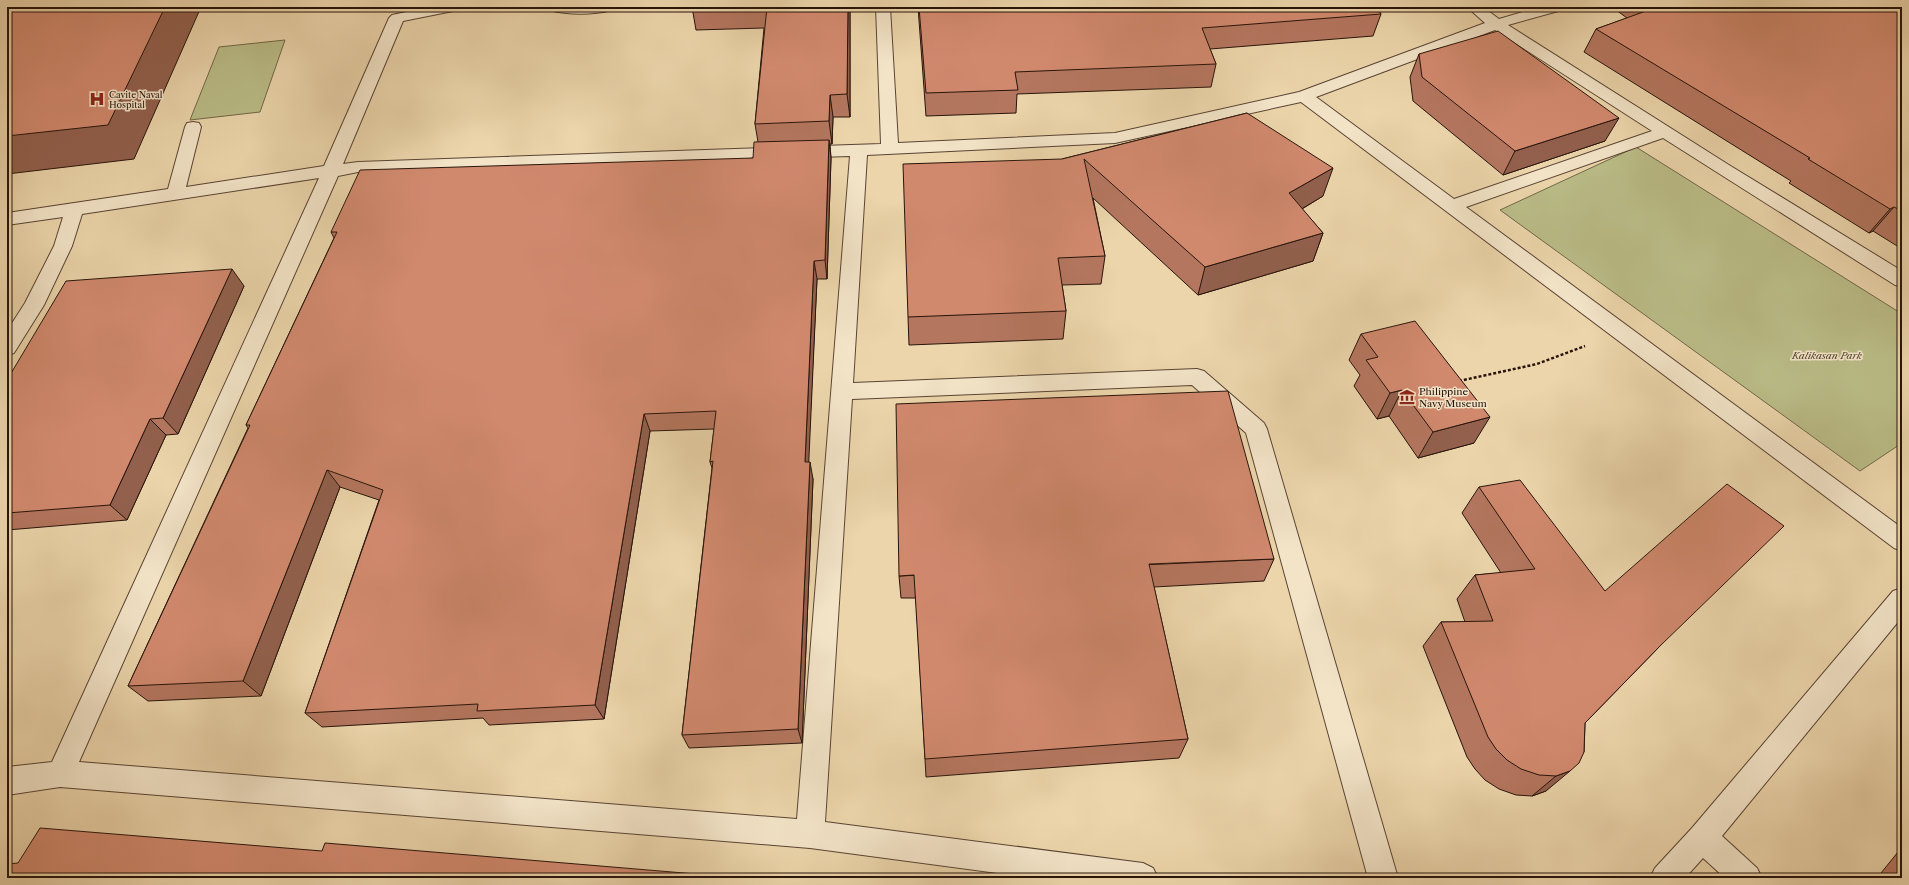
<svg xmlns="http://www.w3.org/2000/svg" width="1909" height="885" viewBox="0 0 1909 885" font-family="'Libre Caslon Text',serif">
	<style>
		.green { fill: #babc87; stroke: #716849 }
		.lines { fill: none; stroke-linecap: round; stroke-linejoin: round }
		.minor-casing { stroke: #594433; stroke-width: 2 }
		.path { stroke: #28140b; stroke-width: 2.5; stroke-dasharray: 3 2; stroke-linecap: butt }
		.minor { fill: #f3e4c8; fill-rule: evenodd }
		.wall { fill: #b4765f; stroke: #28140b }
		.shaded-wall { fill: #92604d; stroke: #28140b }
		.building { fill: #d1896e; stroke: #28140b }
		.labels { text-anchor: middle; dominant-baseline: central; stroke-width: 3; stroke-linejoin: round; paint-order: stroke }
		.far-poi-label { font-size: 9px; fill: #28140b; stroke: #f3e4c8; text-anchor: start }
		.park-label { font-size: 10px; font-style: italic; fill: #544630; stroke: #f3e4c8 }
		.poi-label { font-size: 10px; fill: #28140b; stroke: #f3e4c8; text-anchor: start }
	</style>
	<rect width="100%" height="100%" fill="#ecd5ab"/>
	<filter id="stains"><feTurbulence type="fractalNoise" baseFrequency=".005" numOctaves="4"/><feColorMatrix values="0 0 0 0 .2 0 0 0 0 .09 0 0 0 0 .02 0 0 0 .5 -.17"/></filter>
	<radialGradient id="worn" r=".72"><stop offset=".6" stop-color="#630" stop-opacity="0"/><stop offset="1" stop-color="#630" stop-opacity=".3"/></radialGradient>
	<g class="green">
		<polygon points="285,40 260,112 190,120 219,47"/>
		<polygon points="1636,147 1902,314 1902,443 1860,471 1500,210"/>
	</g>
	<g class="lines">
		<defs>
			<g id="minor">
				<path d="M 430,7 L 460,7 L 458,10 L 403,21 L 343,164 L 358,162 L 881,144 L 876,7 L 890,7 L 898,143 L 1115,133 L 1299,92 L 1485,23 L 1467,7 L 1483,7 L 1499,19 L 1540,7 L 1564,7 L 1562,10 L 1508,25 L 1729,165 L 1902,271 L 1902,287 L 1895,285 L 1663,138 L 1466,207 L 1902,528 L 1902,551 L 1894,548 L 1301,102 L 1115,143 L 867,155 L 853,383 L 1197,369 L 1204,371 L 1264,423 L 1267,429 L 1398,878 L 1368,878 L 1246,433 L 1192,385 L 852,399 L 825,822 L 1143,863 L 1153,868 L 1158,878 L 1034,878 L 810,848 L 60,787 L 7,795 L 7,767 L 52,762 L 319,178 L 82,214 L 72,246 L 44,305 L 14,353 L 7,355 L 7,331 L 25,303 L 54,246 L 63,217 L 7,225 L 7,213 L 168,189 L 185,127 L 187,123 L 193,122 L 199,123 L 201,127 L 186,187 L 324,166 L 389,18 L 392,15 ZM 1495,30 L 1652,131 L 1454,199 L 1316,97 ZM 850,156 L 797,819 L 79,762 L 338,176 L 358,172 Z"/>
				<path d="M 547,7 L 614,7 L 612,10 C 593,15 568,15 549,10 Z"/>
				<polygon points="1902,588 1902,617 1722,836 1757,868 1762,878 1725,878 1703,858 1685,878 1650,878 1655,868 1692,828 1893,591"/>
			</g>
		</defs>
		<use href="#minor" class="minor-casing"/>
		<polyline class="path" points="1459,381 1537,364 1585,346"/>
		<use href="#minor" class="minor"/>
	</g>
	<g class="wall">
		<polygon points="692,7 850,7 850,117 833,117 832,144 830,144 831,158 827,279 817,279 808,462 813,479 802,743 689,748 682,735 712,468 710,462 714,429 650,431 604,719 489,725 483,718 322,727 305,713 379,500 340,487 261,696 148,701 128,686 248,428 246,425 334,238 331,232 753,158 758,142 755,124 764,28 696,30"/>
		<polygon points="918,7 1376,7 1381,14 1373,36 1210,49 1216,64 1211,87 1017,94 1016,113 926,116"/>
		<polygon points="1612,7 1902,7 1902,249 1873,231 1869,233 1789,183 1791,181 1584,52 1596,29 1627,18"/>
		<polygon points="1419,54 1605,141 1503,175 1413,101 1410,77"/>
		<polygon points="1247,113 1323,196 1302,209 1323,233 1313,261 1198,295 1093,198 1105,256 1101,284 1062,285 1066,311 1063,339 909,345 908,317 1062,159"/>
		<polygon points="244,286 178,434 166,435 127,520 7,530 7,380"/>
		<polygon points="1361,334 1474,443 1418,458 1389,416 1377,419 1354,386 1360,375 1349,360"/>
		<polygon points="1479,487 1605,591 1660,646 1585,723 1584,752 1546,791 1532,796 1516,795 1499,789 1485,780 1475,769 1467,757 1423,646 1441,622 1465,622 1457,599 1475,575 1501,573 1462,513"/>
		<polygon points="1274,559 1264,581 1154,587 1188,739 1179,758 926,777 916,598 901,598 899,576"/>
		<polygon points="1902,847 1902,878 1877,878"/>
	</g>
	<g class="shaded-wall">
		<polygon points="165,7 201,7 134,159 7,174 7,136"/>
		<polygon points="848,7 850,7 850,117 847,94"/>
		<polygon points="830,95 833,117 832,144 829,121"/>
		<polygon points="1619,118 1605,141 1503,175 1515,151"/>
		<polygon points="829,140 831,158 827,279 825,260"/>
		<polygon points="1333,168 1323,196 1280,222 1289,193"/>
		<polygon points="1894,207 1873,231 1869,233 1890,209"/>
		<polygon points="1323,233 1313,261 1198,295 1205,267"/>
		<polygon points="814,261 817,279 808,479 805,462"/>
		<polygon points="232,269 244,286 178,434 163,418"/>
		<polygon points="1402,390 1389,416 1377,419 1390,393"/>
		<polygon points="644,414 650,431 604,719 595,705"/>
		<polygon points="1490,417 1474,443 1418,458 1433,432"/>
		<polygon points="150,419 166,435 127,520 110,505"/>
		<polygon points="810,462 813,479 802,743 798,729"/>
		<polygon points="327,470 340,487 261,696 243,681"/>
		<polygon points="1570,771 1546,791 1532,796 1556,776"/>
	</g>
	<g class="building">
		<polygon points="7,7 165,7 108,125 7,136"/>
		<polygon points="692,7 721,7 692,8"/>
		<polygon points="767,7 848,7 847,94 830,95 829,121 755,124"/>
		<polygon points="919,7 1376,7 1381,14 1202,28 1216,64 1015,72 1018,90 926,93"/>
		<polygon points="1657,7 1902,7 1902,211 1894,207 1890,209 1808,159 1810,158 1596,29"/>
		<polygon points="1498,31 1619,118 1515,151 1422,77 1419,54"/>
		<polygon points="1247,113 1333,168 1289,193 1323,233 1205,267 1084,159 1105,256 1058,258 1066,311 908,317 903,164 1062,159"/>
		<polygon points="829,140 825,260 814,261 805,462 810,462 798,729 682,735 713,461 710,462 716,411 644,414 595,705 477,711 478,704 305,713 383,490 327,470 243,681 128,686 250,425 246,425 337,232 331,232 360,170 753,158 754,142"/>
		<polygon points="232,269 163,418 150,419 110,505 7,513 7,380 66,281"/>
		<polygon points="1415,321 1490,417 1433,432 1402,390 1390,393 1366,360 1378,357 1361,334"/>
		<polygon points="1228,391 1274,559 1149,564 1188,739 925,759 914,575 899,576 896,404"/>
		<polygon points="1520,480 1605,591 1727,484 1784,526 1660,646 1585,723 1584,752 1579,763 1570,771 1556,776 1539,775 1521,769 1507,760 1496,749 1488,737 1441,622 1493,621 1475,575 1535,569 1479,487"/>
		<polygon points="40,828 322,851 325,843 720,876 720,878 7,878 7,864 18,863"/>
	</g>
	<defs>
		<symbol id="hospital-bare" viewBox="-9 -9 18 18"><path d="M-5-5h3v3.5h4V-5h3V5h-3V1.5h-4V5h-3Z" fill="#8f2418" stroke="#f3e4c8" stroke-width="2.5" paint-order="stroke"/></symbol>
		<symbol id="museum-bare" viewBox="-9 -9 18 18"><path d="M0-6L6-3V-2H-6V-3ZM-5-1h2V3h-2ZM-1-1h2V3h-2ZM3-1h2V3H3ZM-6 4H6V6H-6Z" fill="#8f2418" stroke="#f3e4c8" stroke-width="2.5" paint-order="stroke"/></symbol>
	</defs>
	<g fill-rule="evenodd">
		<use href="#hospital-bare" x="86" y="88" width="22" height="22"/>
		<use href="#museum-bare" x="1396" y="386" width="22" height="22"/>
	</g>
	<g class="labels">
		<g class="far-poi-label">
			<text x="109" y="94">Cavite Naval<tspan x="109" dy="10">Hospital</tspan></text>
		</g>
		<g class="park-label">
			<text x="1827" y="355">Kalikasan Park</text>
		</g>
		<g class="poi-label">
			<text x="1419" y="391">Philippine<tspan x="1419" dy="12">Navy Museum</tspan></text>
		</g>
	</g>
	<rect width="1909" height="885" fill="none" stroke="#ecd5ab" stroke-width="24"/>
	<rect x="8" y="8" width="1893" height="869" fill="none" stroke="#28140b" stroke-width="2"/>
	<rect x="12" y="12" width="1885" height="861" fill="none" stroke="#28140b"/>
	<rect width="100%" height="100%" filter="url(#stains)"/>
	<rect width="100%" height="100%" fill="url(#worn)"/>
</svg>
